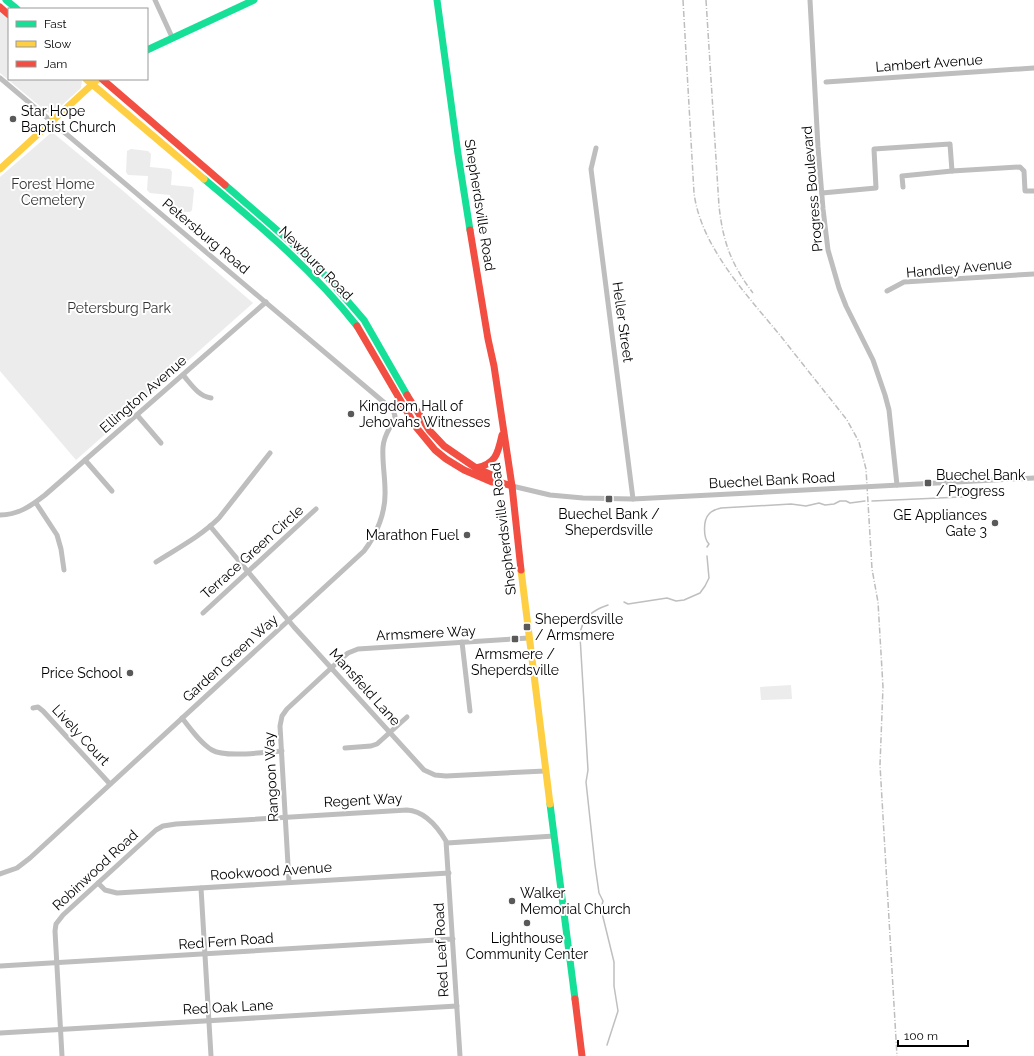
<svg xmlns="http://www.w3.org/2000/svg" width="1034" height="1056" viewBox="0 0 1034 1056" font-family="Raleway,sans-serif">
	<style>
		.green { fill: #ececec }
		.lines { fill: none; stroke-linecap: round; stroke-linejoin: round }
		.stream { stroke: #bfbfbf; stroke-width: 1.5 }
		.street { stroke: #bebebe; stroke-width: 5 }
		.fast { stroke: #16e098; stroke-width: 7 }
		.slow { stroke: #ffcf43; stroke-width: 7 }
		.jam { stroke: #f24e42; stroke-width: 7 }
		.rail { stroke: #bebebe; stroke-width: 1.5; stroke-dasharray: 6 2 1 2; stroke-linecap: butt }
		.poi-dot { fill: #595959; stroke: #fff; stroke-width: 1.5 }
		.labels { text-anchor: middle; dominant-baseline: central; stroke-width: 4; stroke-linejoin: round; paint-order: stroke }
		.street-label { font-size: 14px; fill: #000; stroke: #fff }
		.poi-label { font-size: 14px; fill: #000; stroke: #fff; text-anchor: start }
		.park-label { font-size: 14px; fill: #333; stroke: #fff }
	</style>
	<rect width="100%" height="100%" fill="#fff"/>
	<g class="green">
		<polygon points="0,11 9,18 9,79 80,79 82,81 81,88 52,114 47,112 0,73"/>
		<polygon points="52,132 122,190 253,303 76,460 0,371 0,177"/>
		<polygon points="131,149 148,151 151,154 150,167 170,169 172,172 171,185 192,187 194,190 192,210 190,212 171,211 169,208 170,195 150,193 147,190 148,176 128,175 126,172 127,151"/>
		<polygon points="791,685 792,699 761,700 760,687"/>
	</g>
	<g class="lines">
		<g class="stream">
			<polyline points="872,501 961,497 973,495"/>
			<path d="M 707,547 L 709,544 C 703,538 703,520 709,514 C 712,510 717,509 721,508 L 791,504 L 806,506 L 819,503 L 825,505 L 834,504 L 840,501 L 846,501 L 850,503 L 865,501"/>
			<polyline points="624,602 628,604 667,598 676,601 684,600 700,593 705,586 709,578 707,556"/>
			<path d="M 607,1045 L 618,1011 L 614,986 L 614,962 L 601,909 L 603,901 L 599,893 L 595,865 L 586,782 L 588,770 L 580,636 C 581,618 593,610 608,605"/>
		</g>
		<g class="street">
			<polyline points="155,0 172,37"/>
			<polyline points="810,0 818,147 823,209 828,250 839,288 846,306 873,360 885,395 889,410 897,485"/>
			<path d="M 0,78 L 393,410 L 395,416 C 392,427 384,433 383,447 C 382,461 385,476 385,490 C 386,512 377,534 364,551 L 30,858 L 17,868 L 0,874"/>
			<polyline points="826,82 1034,68"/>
			<polyline points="596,148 591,169 633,499"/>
			<polyline points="903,187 902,176 952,171"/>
			<polyline points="822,193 876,188 874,149 950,144 952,171 1020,167 1024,171 1025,191 1034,191"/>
			<polyline points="887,291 904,282 1034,274"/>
			<path d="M 183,375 C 191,384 198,396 211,398"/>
			<polyline points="137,415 161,443"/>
			<polyline points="85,460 112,491"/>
			<polyline points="512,486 550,495 583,498 633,499 1034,478"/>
			<polyline points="36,503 57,535 61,549 64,570"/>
			<path d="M 0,515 C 18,515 31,506 45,495 L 266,302"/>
			<polyline points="210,526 294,627 424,770 435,775 446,776 545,771"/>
			<path d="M 156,562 C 178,548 201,536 219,518 L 270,453"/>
			<polyline points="203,613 316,509"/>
			<polyline points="462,642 470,711"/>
			<polyline points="33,708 38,707 43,711 110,784"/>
			<path d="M 182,718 C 191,729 200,743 212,750 C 225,758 265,752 282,751"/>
			<polyline points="345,748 371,746 377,744 407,717"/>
			<polyline points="447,843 554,836"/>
			<polyline points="289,882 280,726 282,716 287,709 342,658 348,653 358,649 529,638"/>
			<polyline points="98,883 105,890 117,893 449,873"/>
			<polyline points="201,888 211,1056"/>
			<polyline points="0,966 453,939"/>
			<polyline points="0,1033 457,1006"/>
			<path d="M 62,1056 L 55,931 L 56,924 L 63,915 L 156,830 L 163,826 L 176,824 L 407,810 C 425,811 437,826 446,841 L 460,1056"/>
		</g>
		<g class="fast">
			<polyline points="6,0 17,9"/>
			<polyline points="437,0 458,154 470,230"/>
			<polyline points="147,50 254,0"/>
			<path d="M 204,179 C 258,224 313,270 357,326"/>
			<polyline points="225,185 286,238 326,276 364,320 407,395"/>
			<polyline points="550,804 575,999"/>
		</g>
		<g class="slow">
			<polyline points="86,79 204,179"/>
			<polyline points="0,169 98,79"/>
			<polyline points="521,570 550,804"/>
		</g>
		<g class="jam">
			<polyline points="0,7 9,15"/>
			<polyline points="102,79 225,185"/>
			<polyline points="470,230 488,339 494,366 512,486 521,570"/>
			<polyline points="357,326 416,427 435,450 446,459 464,470 492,482 499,482 512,486"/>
			<polyline points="407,395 429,430 444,446 476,468 494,476 499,482"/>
			<path d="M 476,468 C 496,464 498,453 502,435"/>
			<polyline points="575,999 582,1056"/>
		</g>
		<g class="rail">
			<path d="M 683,0 L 694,193 C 701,248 749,297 783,339 C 804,366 826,393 847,420 L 859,442 L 866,469 L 872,569 L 878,602 L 883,687 L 880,765 L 897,1056"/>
			<path d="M 706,0 L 719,206 C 723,242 731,264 753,293"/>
		</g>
	</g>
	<g class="poi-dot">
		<circle cx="13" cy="119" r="4"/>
		<circle cx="351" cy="414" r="4"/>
		<rect x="924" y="479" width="8" height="8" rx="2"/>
		<rect x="605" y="495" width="8" height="8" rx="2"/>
		<circle cx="995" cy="523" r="4"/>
		<circle cx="467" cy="535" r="4"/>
		<rect x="523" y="623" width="8" height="8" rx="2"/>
		<rect x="511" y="635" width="8" height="8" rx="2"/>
		<circle cx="130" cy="673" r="4"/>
		<circle cx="512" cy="901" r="4"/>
		<circle cx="527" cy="923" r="4"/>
	</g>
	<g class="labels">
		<g class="street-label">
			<text transform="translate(929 63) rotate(-4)">Lambert Avenue</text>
			<text transform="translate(812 189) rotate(-95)">Progress Boulevard</text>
			<text transform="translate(480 205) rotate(81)">Shepherdsville Road</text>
			<text transform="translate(206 236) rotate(40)">Petersburg Road</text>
			<text transform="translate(316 263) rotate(45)">Newburg Road</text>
			<text transform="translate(959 268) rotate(-5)">Handley Avenue</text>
			<text transform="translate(623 322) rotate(82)">Heller Street</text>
			<text transform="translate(143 394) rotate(-41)">Ellington Avenue</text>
			<text transform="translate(772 480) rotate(-3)">Buechel Bank Road</text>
			<text transform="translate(503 529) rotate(-97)">Shepherdsville Road</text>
			<text transform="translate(252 552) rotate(-42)">Terrace Green Circle</text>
			<text transform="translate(426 633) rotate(-3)">Armsmere Way</text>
			<text transform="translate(230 658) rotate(-42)">Garden Green Way</text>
			<text transform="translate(365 687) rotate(48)">Mansfield Lane</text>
			<text transform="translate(81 735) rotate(47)">Lively Court</text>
			<text transform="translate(271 777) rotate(-93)">Rangoon Way</text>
			<text transform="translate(363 800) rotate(-3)">Regent Way</text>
			<text transform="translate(95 870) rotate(-43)">Robinwood Road</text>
			<text transform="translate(271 871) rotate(-4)">Rookwood Avenue</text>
			<text transform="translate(226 941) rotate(-4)">Red Fern Road</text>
			<text transform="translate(441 950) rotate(-93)">Red Leaf Road</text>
			<text transform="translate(228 1007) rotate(-3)">Red Oak Lane</text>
		</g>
		<g class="poi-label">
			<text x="21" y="111">Star Hope<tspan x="21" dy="16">Baptist Church</tspan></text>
			<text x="359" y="406">Kingdom Hall of<tspan x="359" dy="16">Jehovahs Witnesses</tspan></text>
			<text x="936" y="475">Buechel Bank<tspan x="936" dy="16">/ Progress</tspan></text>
			<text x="609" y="514" text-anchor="middle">Buechel Bank /<tspan x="609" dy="16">Sheperdsville</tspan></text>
			<text x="987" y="515" text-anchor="end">GE Appliances<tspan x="987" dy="16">Gate 3</tspan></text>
			<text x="459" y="535" text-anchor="end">Marathon Fuel</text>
			<text x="535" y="619">Sheperdsville<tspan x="535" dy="16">/ Armsmere</tspan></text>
			<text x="515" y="654" text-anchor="middle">Armsmere /<tspan x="515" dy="16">Sheperdsville</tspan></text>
			<text x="122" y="673" text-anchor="end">Price School</text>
			<text x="520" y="893">Walker<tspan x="520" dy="16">Memorial Church</tspan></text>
			<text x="527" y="938" text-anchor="middle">Lighthouse<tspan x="527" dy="16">Community Center</tspan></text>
		</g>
		<g class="park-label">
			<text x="53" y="184">Forest Home<tspan x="53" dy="16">Cemetery</tspan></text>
			<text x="119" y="308">Petersburg Park</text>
		</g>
	</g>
	<rect x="8" y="8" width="140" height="72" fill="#ffffff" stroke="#999999"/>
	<rect x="16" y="21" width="20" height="6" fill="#16e098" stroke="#999999"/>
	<text x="44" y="28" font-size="12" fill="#000000">Fast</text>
	<rect x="16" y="41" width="20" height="6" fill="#ffcf43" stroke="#999999"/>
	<text x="44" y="48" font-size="12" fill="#000000">Slow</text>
	<rect x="16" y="61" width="20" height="6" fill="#f24e42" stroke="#999999"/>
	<text x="44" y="68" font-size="12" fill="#000000">Jam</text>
	<path d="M898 1040v6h70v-6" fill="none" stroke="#000000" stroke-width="2"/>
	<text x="904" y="1040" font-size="12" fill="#000000" stroke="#ffffff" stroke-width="3" paint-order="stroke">100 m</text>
</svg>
